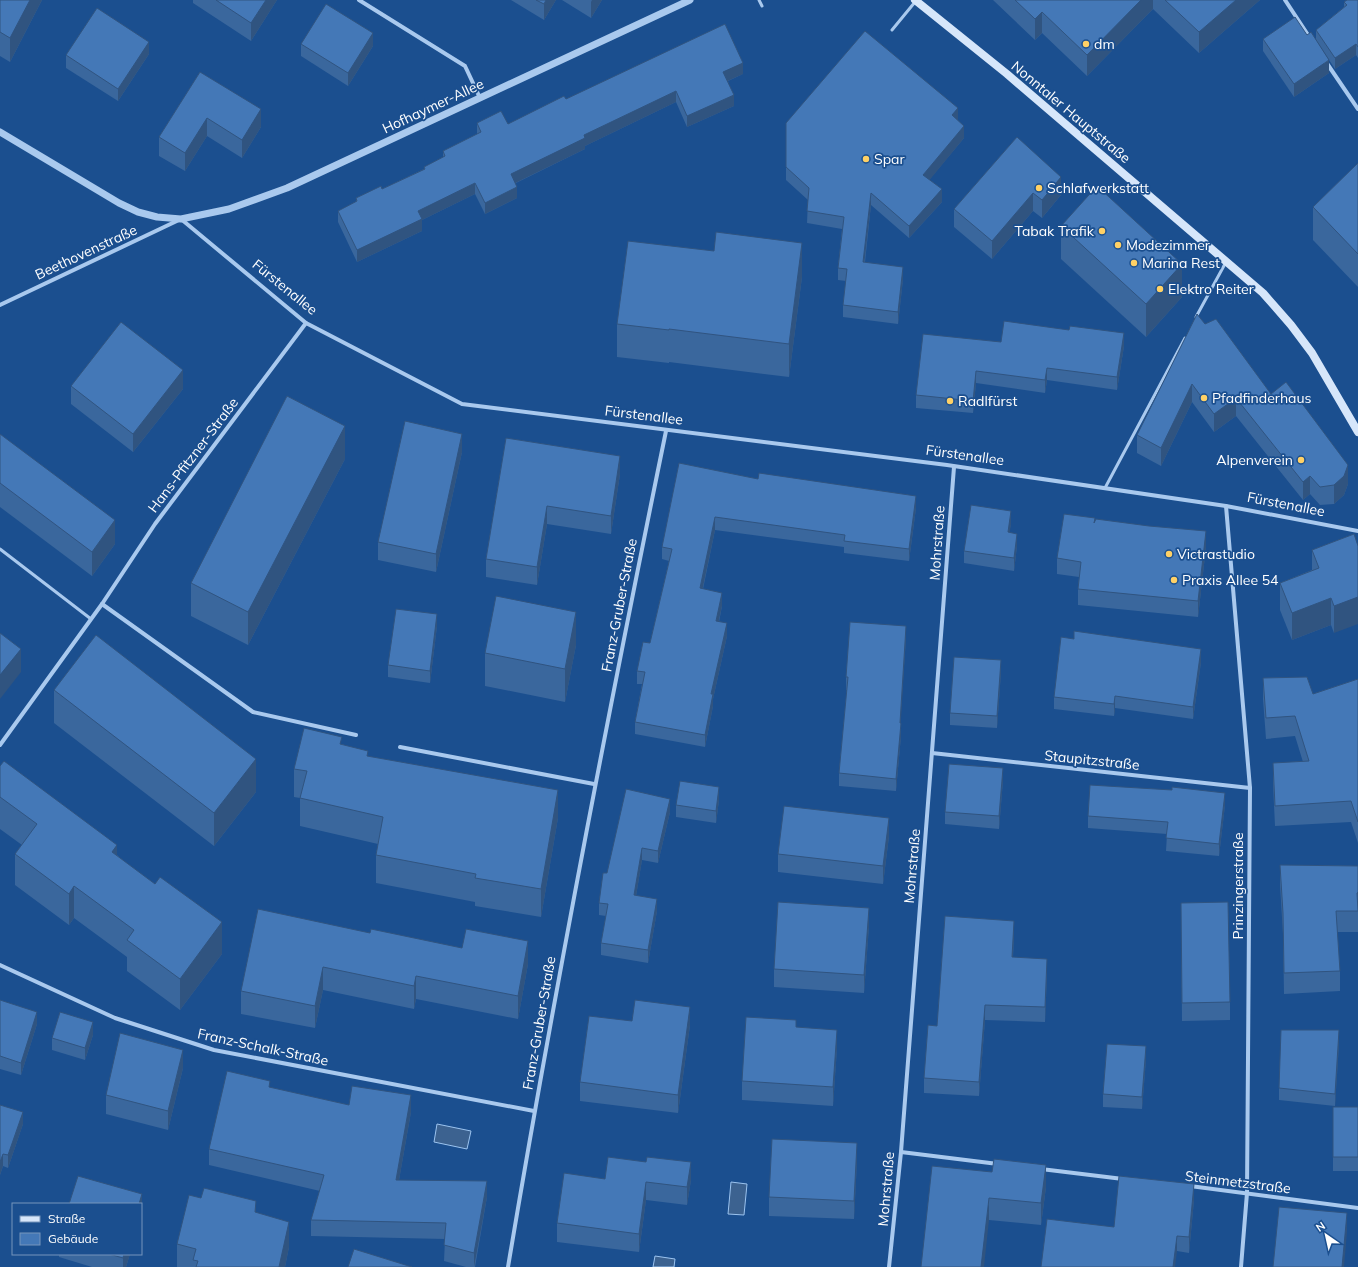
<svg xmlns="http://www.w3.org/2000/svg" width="1358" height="1267" viewBox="0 0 1358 1267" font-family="Mulish,sans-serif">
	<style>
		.water { fill: #3c6290; stroke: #9cc4f0 }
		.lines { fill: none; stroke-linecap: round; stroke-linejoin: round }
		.service { stroke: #a9c9ee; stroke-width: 3 }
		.minor { stroke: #a9c9ee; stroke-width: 4 }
		.tertiary { stroke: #a9c9ee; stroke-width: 7 }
		.secondary { stroke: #d6e6fa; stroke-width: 8 }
		.wall { fill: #3a679d }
		.shaded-wall { fill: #305480 }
		.building { fill: #4478b7; stroke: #305480 }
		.poi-dot { fill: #ffd166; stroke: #1b4f8f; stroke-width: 1.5 }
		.labels { text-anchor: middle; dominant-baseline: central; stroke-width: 3.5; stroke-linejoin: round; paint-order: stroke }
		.poi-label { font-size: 14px; fill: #fff; stroke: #1b4f8f; text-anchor: start }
		.street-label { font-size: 14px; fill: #fff; stroke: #1b4f8f }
	</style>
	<rect width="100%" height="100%" fill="#1b4f8f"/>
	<g class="water">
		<polygon points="437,1124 471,1131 467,1149 434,1142"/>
		<polygon points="731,1182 747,1184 744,1215 728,1214"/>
		<polygon points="655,1256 675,1259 674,1267 653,1267"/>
	</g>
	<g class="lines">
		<g class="service">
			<polyline points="759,0 762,6"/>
			<polyline points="892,30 915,2"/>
			<polyline points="1196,317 1226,262"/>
			<polyline points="1105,488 1185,338"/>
			<polyline points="0,549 91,619"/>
		</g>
		<g class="minor">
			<polyline points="359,0 465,66 480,98"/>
			<polyline points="1285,0 1310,38"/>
			<polyline points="1326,62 1358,109"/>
			<polyline points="0,305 181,219 306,323 462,404 947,465 1226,506 1358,531"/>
			<polyline points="1226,506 1250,788 1247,1193 1241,1267"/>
			<polyline points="102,604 253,712 356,735"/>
			<polyline points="0,745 102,604 155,524 306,323"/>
			<polyline points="400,747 594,784"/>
			<polyline points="932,753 1250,788"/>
			<polyline points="0,965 115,1018 214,1050 534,1111"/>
			<polyline points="901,1152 998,1164"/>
			<polyline points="1041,1169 1123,1179"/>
			<polyline points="1190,1186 1358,1208"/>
			<path d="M 508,1267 C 555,987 609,709 666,431"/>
			<polyline points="889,1267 901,1152 954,467"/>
		</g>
		<polyline class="tertiary" points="0,132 119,203 138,212 157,217 181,219 229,209 287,188 690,0"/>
		<polyline class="secondary" points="915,0 1007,74 1263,293 1291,325 1312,353 1358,432"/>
	</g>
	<g class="wall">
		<polygon points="0,0 42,0 10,62 0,56"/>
		<polygon points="193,0 277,0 251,41 193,3"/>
		<polygon points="511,0 556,0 544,20"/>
		<polygon points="562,0 602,0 591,18"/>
		<polygon points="993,0 1260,0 1199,53 1153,9 1087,76 1042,33 1035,40"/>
		<polygon points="1358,0 1358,58 1356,55 1335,69 1316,40 1316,30 1344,7 1344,2"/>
		<polygon points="1263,39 1329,73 1294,97 1263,51"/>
		<polygon points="301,44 373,46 348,86 301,56"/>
		<polygon points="149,54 118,101 66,68 66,55"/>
		<polygon points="200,72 261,127 242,158 207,136 185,171 159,156 159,137"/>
		<polygon points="743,74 728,81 734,106 687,127 676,102 585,146 585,149 516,183 517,198 485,214 475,194 422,220 422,231 357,262 338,222 338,211 356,202 356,198 382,189 424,169 424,167 443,158 443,151 477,134 477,123 508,124 566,99"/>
		<polygon points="957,120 964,138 929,180 942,202 909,238 871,205 865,262 903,279 898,324 843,317 843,305 846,281 838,280 838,268 842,229 807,223 808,200 786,180 786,123"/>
		<polygon points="1017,137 1061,195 1042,218 1033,211 992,259 954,227 954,209"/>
		<polygon points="1358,163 1358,287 1313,240 1313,207"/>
		<polygon points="1061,226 1182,297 1146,337 1061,259"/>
		<polygon points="802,277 789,377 669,362 669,363 617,357 617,324"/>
		<polygon points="1205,324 1271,394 1348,484 1344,495 1334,504 1320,505 1310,494 1303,500 1236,416 1214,432 1192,402 1161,466 1137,453 1137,435"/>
		<polygon points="1001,342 1124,346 1117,390 1047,380 1045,393 976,383 973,413 916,408 916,395"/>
		<polygon points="71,386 183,389 133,452 71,404"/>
		<polygon points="0,434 115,544 92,576 0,507"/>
		<polygon points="506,438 620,474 611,534 547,524 537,585 486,577 486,559"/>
		<polygon points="462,452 436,572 378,560 378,542"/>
		<polygon points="345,459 248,645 191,616 191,583"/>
		<polygon points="758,479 916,508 909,561 844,553 844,547 715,530 703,589 722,606 719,622 727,636 713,699 713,706 705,747 635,734 635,722 642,684 637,684 637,671 650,643 669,561 662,559 662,547"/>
		<polygon points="1095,522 1206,547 1198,617 1078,605 1078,589 1079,577 1057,574 1057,558"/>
		<polygon points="1011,524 1009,533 1017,546 1014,571 964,563 964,551"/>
		<polygon points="1354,534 1334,633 1331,625 1292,640 1280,610 1280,583 1312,570 1312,550"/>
		<polygon points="437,626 430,683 388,677 388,665"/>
		<polygon points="906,638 900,723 901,736 896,791 839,786 839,773 847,690 846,690 846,677"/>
		<polygon points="576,645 565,702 485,686 485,653"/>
		<polygon points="1201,662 1193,719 1115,708 1114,716 1054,709 1054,697"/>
		<polygon points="1001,672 997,728 950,725 950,713"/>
		<polygon points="1263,678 1313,694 1358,679 1358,843 1351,822 1275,826 1273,784 1273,763 1303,762 1295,736 1266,739 1263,699"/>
		<polygon points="54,690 256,792 214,846 54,723"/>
		<polygon points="342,744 368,756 558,818 541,917 475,906 475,902 376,883 376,855 378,844 300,826 300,798 294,797 294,769"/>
		<polygon points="0,766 117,855 222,954 180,1010 127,971 127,957 74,918 69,925 15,885 15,854 22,845 0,829"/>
		<polygon points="1003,780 999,829 945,824 945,812"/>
		<polygon points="719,800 716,823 676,817 676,805"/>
		<polygon points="1225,805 1219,856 1166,851 1167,834 1088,828 1088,816"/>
		<polygon points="670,812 658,863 642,860 636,896 657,911 648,963 601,955 601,943 606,916 599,915 599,903 607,873"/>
		<polygon points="889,836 883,884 778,872 778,854"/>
		<polygon points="1280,865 1358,866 1358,932 1337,932 1340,971 1340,991 1284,994 1283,934 1280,885"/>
		<polygon points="1181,903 1230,1002 1230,1020 1182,1021"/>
		<polygon points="869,926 864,993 774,987 774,969"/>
		<polygon points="370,933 528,964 518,1019 416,999 414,1009 323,990 315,1028 241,1014 241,991"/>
		<polygon points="1014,936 1013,957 1047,974 1045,1022 985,1020 979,1096 924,1093 924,1078"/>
		<polygon points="0,1000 37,1024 21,1075 0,1069"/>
		<polygon points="632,1021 690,1025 678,1113 580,1101 580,1082"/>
		<polygon points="796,1027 837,1048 833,1106 742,1100 742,1081"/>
		<polygon points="93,1035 85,1060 52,1050 52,1038"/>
		<polygon points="1339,1043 1335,1106 1279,1100 1279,1088"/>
		<polygon points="1146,1059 1142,1109 1103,1107 1103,1094"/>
		<polygon points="183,1068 168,1130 106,1114 106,1095"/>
		<polygon points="270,1088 349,1105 411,1112 399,1180 487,1197 475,1267 466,1267 444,1261 445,1239 311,1236 311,1220 320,1191 209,1165 209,1149"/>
		<polygon points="0,1105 23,1124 8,1168 3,1166 0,1175"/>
		<rect x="1333" y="1107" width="25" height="64"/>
		<polygon points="857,1161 854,1219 769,1216 769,1197"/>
		<polygon points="932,1166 1046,1187 1041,1225 989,1220"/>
		<polygon points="605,1179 691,1180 687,1205 646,1200 639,1252 557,1242 557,1223"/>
		<polygon points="1194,1200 1189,1253 1177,1251 1114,1227"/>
		<polygon points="256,1212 289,1247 285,1267 177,1267 177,1244"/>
		<polygon points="59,1254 130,1254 126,1267 92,1267 59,1257"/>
	</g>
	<g class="shaded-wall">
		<polygon points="30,0 42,0 10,62 10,38"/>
		<polygon points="266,0 277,0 251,41 251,23"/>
		<polygon points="546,0 556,0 544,20 544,4"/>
		<polygon points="592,0 602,0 591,18 591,2"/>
		<polygon points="1141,0 1153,0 1153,9 1087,76 1087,55"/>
		<polygon points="1236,0 1260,0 1199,53 1199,32"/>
		<polygon points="1042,12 1042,33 1035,40 1035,19"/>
		<polygon points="373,33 373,46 348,86 348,73"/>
		<polygon points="149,42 149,54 118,101 118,89"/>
		<polygon points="1356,44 1356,55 1335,69 1335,58"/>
		<polygon points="1329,60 1329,73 1294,97 1294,84"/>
		<polygon points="743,63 743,74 723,83 723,72"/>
		<polygon points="676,91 676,102 585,146 585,149 511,185 511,174 584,135"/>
		<polygon points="734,95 734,106 687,127 687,116"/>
		<polygon points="958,108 958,120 952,128 952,115"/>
		<polygon points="261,109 261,127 242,158 242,140"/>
		<polygon points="207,118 207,136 185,171 185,153"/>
		<polygon points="964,126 964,138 923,188 923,175"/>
		<polygon points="1061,177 1061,195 1042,218 1042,200"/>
		<polygon points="475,183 475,194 422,220 422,231 357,262 357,250 418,211"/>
		<polygon points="517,187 517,198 485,214 485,203"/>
		<polygon points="942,189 942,202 909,238 909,226"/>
		<polygon points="871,193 871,205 863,274 863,262"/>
		<polygon points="1033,193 1033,211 992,259 992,241"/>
		<polygon points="802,243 802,277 789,377 789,344"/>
		<polygon points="1182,264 1182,297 1146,337 1146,304"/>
		<polygon points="903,267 903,279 898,324 898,312"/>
		<polygon points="1124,333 1124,346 1117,390 1117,377"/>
		<polygon points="1047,368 1047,380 1045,393 1045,380"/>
		<polygon points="183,370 183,389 133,452 133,434"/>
		<polygon points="976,371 976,383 973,413 973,401"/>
		<polygon points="1192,384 1192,402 1161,466 1161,448"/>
		<polygon points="1236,398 1236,416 1214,432 1214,414"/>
		<polygon points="345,426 345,459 248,645 248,612"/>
		<polygon points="462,434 462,452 436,572 436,554"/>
		<polygon points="620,456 620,474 611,534 611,516"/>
		<polygon points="1348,465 1348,484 1344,495 1334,504 1334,485"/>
		<polygon points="1310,476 1310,494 1303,500 1303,482"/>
		<polygon points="916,496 916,508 909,561 909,549"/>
		<polygon points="547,506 547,524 537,585 537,567"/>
		<polygon points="1011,511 1011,524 1008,545 1008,532"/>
		<polygon points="715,517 715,530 700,601 700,588"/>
		<polygon points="115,520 115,544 92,576 92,552"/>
		<polygon points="1206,531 1206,547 1198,617 1198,601"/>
		<polygon points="1017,534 1017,546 1014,571 1014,558"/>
		<polygon points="722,593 722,606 716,633 716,621"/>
		<polygon points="1358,597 1358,624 1334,633 1334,606"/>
		<polygon points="1331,598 1331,625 1292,640 1292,613"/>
		<polygon points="576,612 576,645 565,702 565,669"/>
		<polygon points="437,614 437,626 430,683 430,671"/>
		<polygon points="727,623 727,636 713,699 713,706 705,747 705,735 711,694"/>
		<polygon points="906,626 906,638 900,735 900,723"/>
		<polygon points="21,649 21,672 0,699 0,675"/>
		<polygon points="1201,649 1201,662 1193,719 1193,707"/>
		<polygon points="1001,660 1001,672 997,728 997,716"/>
		<polygon points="1115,696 1115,708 1114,716 1114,704"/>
		<polygon points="901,723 901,736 896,791 896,779"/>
		<polygon points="256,759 256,792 214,846 214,813"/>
		<polygon points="1003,768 1003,780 999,829 999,816"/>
		<polygon points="719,787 719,800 716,823 716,811"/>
		<polygon points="558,790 558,818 541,917 541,889"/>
		<polygon points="1225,793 1225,805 1219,856 1219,844"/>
		<polygon points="670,799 670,812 658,863 658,851"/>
		<polygon points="889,818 889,836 883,884 883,866"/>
		<polygon points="117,845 117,877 112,852"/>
		<polygon points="642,848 642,860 634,908 634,895"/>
		<polygon points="74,886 74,918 69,925 69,894"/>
		<polygon points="1358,892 1358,911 1357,893"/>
		<polygon points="657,899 657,911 648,963 648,950"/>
		<polygon points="869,908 869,926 864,993 864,975"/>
		<polygon points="1014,921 1014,936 1012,972 1012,957"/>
		<polygon points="222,922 222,954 180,1010 180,979"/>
		<polygon points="528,941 528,964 518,1019 518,996"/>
		<polygon points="1047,959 1047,974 1045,1022 1045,1007"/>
		<polygon points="323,967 323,990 315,1028 315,1006"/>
		<polygon points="416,976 416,999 414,1009 414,986"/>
		<polygon points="985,1005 985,1020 979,1096 979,1082"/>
		<polygon points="690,1007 690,1025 678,1113 678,1095"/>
		<polygon points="37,1012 37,1024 21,1075 21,1063"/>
		<polygon points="93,1022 93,1035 85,1060 85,1048"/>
		<polygon points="837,1030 837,1048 833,1106 833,1087"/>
		<polygon points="1339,1030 1339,1043 1335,1106 1335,1094"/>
		<polygon points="1146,1046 1146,1059 1142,1109 1142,1097"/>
		<polygon points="183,1050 183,1068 168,1130 168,1111"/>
		<polygon points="411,1095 411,1112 396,1197 396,1180"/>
		<polygon points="23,1112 23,1124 8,1168 8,1155"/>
		<polygon points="857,1143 857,1161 854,1219 854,1201"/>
		<polygon points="3,1154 3,1166 0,1175 0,1162"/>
		<polygon points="691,1162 691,1180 687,1205 687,1187"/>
		<polygon points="1046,1165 1046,1187 1041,1225 1041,1203"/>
		<polygon points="487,1181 487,1197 474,1267 474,1253"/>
		<polygon points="646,1182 646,1200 639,1252 639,1234"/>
		<polygon points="1194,1184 1194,1200 1189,1253 1189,1237"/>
		<polygon points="142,1194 142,1213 141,1216 141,1204 139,1204"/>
		<polygon points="989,1198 989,1220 984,1267 981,1267"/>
		<polygon points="256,1201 256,1226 255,1212"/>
		<polygon points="1347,1213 1347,1232 1344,1267 1342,1267"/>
		<polygon points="289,1222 289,1247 285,1267 279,1267"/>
		<polygon points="1177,1236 1177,1251 1175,1267 1173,1267"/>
		<polygon points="124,1254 130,1254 126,1267 123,1267 123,1258"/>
	</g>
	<g class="building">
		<polygon points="0,0 30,0 10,38 0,32"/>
		<polygon points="216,0 266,0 251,23"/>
		<polygon points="536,0 546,0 544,4"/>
		<polygon points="1015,0 1141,0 1087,55 1042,12 1035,19"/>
		<polygon points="1165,0 1236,0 1199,32"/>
		<polygon points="1347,0 1358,0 1358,47 1356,44 1335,58 1316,30 1347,5 1344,2"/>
		<polygon points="326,4 373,33 348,73 301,44"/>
		<polygon points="97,8 149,42 118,89 66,55"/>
		<polygon points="1295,17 1307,35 1311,32 1329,60 1294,84 1263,39"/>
		<polygon points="725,24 743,63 723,72 734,95 687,116 676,91 584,135 585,138 511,174 517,187 485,203 475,183 418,211 422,219 357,250 338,211 357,201 356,198 381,186 382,189 425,169 424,167 445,156 443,151 481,132 477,123 501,111 508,124 564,96 566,99"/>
		<polygon points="865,31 958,108 952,115 964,126 923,175 942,189 909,226 871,193 863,262 903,267 898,312 843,305 847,269 838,268 844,217 807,211 809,188 786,167 786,123"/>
		<polygon points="200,72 261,109 242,140 207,118 185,153 159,137"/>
		<polygon points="1017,137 1061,177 1042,200 1033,193 992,241 954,209"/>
		<polygon points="1358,163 1358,254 1313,207"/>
		<polygon points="1097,186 1182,264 1146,304 1061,226"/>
		<polygon points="716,232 802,243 789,344 669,329 669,330 617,324 628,241 714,251"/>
		<polygon points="1197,314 1205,324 1216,319 1271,394 1286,382 1348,465 1344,476 1334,485 1320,487 1310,476 1303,482 1236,398 1214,414 1192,384 1161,448 1137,435"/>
		<polygon points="1004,321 1069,330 1070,326 1124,333 1117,377 1047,368 1045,380 976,371 973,401 916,395 923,334 1001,342"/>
		<polygon points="121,322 183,370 133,434 71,386"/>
		<polygon points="287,396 345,426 248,612 191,583"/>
		<polygon points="405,421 462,434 436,554 378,542"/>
		<polygon points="0,434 115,520 92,552 0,483"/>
		<polygon points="506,438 620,456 611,516 547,506 537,567 486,559"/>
		<polygon points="679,463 758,479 759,473 916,496 909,549 844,541 845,535 715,517 700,588 722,593 716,621 727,623 711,694 713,694 705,735 635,722 645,672 637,671 643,642 650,643 672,549 662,547"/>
		<polygon points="971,505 1011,511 1008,532 1017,534 1014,558 964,551"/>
		<polygon points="1064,514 1095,518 1094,523 1096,519 1149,526 1206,531 1198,601 1078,589 1081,562 1057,558"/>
		<polygon points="1354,534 1358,546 1358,597 1334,606 1331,598 1292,613 1280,583 1319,568 1312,550"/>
		<polygon points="496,596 576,612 565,669 485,653"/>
		<polygon points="396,609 437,614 430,671 388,665"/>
		<polygon points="850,622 906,626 900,723 901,723 896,779 839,773 848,677 846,677"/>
		<polygon points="1074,631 1201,649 1193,707 1115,696 1114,704 1054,697 1061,637 1074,639"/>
		<polygon points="0,633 21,649 0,675"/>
		<polygon points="96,635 256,759 214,813 54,690"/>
		<polygon points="954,657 1001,660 997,716 950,713"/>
		<polygon points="1307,677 1313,694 1358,679 1358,822 1351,801 1275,806 1273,763 1309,761 1295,716 1266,718 1263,678"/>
		<polygon points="304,728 342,737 340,744 368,751 367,756 558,790 541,889 475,878 476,874 376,855 383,817 300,798 307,771 294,769"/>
		<polygon points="4,761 117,845 112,852 155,884 160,877 222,922 180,979 127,940 134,930 74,886 69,894 15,854 37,824 0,797 0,766"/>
		<polygon points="949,764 1003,768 999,816 945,812"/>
		<polygon points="680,781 719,787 716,811 676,805"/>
		<polygon points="1090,785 1172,790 1172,787 1225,793 1219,844 1166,838 1168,822 1088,816"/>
		<polygon points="626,789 670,799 658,851 642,848 634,895 657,899 648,950 601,943 608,904 599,903 603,873 607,873"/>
		<polygon points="784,806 889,818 883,866 778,854"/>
		<polygon points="1280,865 1358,866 1358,892 1357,893 1358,911 1336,911 1340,971 1284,973 1283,913"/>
		<polygon points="778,902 869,908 864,975 774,969"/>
		<polygon points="1228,902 1230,1002 1182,1003 1181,903"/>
		<polygon points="258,909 370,933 371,929 462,948 466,929 528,941 518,996 416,976 414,986 323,967 315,1006 241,991"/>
		<polygon points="945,916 1014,921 1012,957 1047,959 1045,1007 985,1005 979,1082 924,1078 928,1025 937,1026"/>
		<polygon points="0,1000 37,1012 21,1063 0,1056"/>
		<polygon points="635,1000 690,1007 678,1095 580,1082 589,1016 632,1021"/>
		<polygon points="60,1012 93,1022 85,1048 52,1038"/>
		<polygon points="746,1017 796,1020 796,1027 837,1030 833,1087 742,1081"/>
		<polygon points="1281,1030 1339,1030 1335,1094 1279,1088"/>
		<polygon points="120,1033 183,1050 168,1111 106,1095"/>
		<polygon points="1107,1044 1146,1046 1142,1097 1103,1094"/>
		<polygon points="227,1071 270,1081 269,1087 349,1105 352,1086 411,1095 396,1180 487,1181 474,1253 444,1245 446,1223 311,1220 324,1175 209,1149"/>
		<polygon points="0,1105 23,1112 8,1155 3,1154 0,1162"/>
		<rect x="1333" y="1107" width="25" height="50"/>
		<polygon points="772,1139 857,1143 854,1201 769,1197"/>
		<polygon points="608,1157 646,1162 647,1157 691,1162 687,1187 646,1182 639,1234 557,1223 564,1173 605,1179"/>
		<polygon points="994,1159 1046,1165 1041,1203 989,1198 981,1267 921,1267 932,1166 992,1172"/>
		<polygon points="78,1176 142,1194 139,1204 69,1204"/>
		<polygon points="1119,1176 1194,1184 1189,1237 1177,1236 1173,1267 1041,1267 1047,1219 1114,1227"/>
		<polygon points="204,1188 256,1201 255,1212 289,1222 279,1267 196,1267 198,1261 193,1260 196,1249 177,1244 189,1195 201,1198"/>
		<polygon points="1279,1207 1347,1213 1342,1267 1273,1267"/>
		<polygon points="354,1249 412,1267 348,1267"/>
		<polygon points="109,1254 124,1254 123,1258"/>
	</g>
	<g class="poi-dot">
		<circle cx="1086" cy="44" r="4"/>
		<circle cx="866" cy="159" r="4"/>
		<circle cx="1039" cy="188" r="4"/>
		<circle cx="1102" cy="231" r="4"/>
		<circle cx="1118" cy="245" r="4"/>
		<circle cx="1134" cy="263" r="4"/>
		<circle cx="1160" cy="289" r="4"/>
		<circle cx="1204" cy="398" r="4"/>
		<circle cx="950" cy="401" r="4"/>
		<circle cx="1301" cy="460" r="4"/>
		<circle cx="1169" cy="554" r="4"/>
		<circle cx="1174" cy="580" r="4"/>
	</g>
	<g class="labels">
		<g class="poi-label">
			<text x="1094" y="44">dm</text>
			<text x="874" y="159">Spar</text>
			<text x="1047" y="188">Schlafwerkstatt</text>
			<text x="1094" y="231" text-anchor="end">Tabak Trafik</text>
			<text x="1126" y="245">Modezimmer</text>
			<text x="1142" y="263">Marina Rest</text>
			<text x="1168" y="289">Elektro Reiter</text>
			<text x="1212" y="398">Pfadfinderhaus</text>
			<text x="958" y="401">Radlfürst</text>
			<text x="1293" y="460" text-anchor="end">Alpenverein</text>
			<text x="1177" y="554">Victrastudio</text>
			<text x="1182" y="580">Praxis Allee 54</text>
		</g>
		<g class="street-label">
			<text transform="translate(433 106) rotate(-25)">Hofhaymer-Allee</text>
			<text transform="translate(1071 112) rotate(40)">Nonntaler Hauptstraße</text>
			<text transform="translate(86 252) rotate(-25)">Beethovenstraße</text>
			<text transform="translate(285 287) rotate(39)">Fürstenallee</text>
			<text transform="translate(644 415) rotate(7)">Fürstenallee</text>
			<text transform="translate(193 455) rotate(-53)">Hans-Pfitzner-Straße</text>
			<text transform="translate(965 455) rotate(8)">Fürstenallee</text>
			<text transform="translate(1286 504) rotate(11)">Fürstenallee</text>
			<text transform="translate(937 543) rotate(-86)">Mohrstraße</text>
			<text transform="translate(619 605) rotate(-79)">Franz-Gruber-Straße</text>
			<text transform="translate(1092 760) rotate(6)">Staupitzstraße</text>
			<text transform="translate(912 866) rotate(-85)">Mohrstraße</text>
			<text transform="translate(1238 886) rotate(-90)">Prinzingerstraße</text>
			<text transform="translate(539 1023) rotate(-80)">Franz-Gruber-Straße</text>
			<text transform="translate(263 1047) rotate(12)">Franz-Schalk-Straße</text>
			<text transform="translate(1238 1182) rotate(7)">Steinmetzstraße</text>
			<text transform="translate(886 1189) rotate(-85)">Mohrstraße</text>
		</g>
	</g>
	<rect x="12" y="1203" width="130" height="52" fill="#1b4f8f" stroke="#7695bc"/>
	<rect x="20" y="1216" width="20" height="6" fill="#d6e6fa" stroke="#7695bc"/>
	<text x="48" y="1223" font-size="12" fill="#ffffff">Straße</text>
	<rect x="20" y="1233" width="20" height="12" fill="#4478b7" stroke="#7695bc"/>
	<text x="48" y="1243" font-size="12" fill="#ffffff">Gebäude</text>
	<g transform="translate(1326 1235) rotate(326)" stroke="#1b4f8f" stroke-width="3" paint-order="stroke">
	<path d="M0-3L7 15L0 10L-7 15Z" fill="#ffffff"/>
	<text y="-6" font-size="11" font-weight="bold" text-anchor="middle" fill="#ffffff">N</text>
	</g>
</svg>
